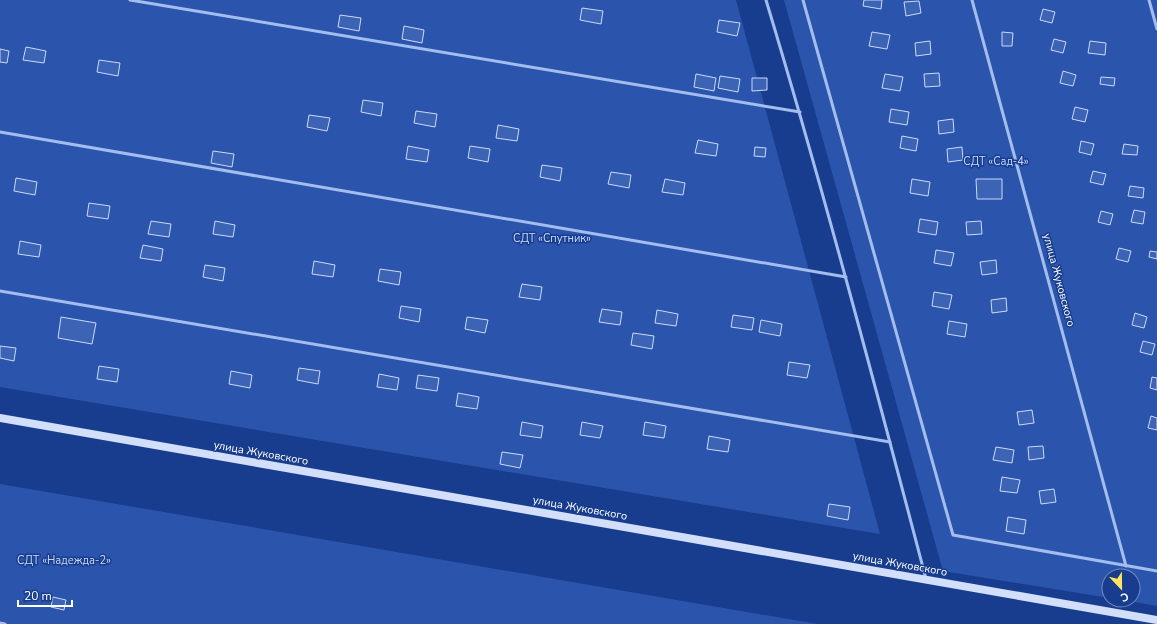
<svg xmlns="http://www.w3.org/2000/svg" width="1157" height="624" viewBox="0 0 1157 624" font-family="'Nunito Sans',sans-serif">
	<style>
		.green { fill: #2b55ac }
		.building { fill: #3d63b4; stroke: #cadafa }
		.lines { fill: none; stroke-linecap: round; stroke-linejoin: round }
		.service { stroke: #a4bdef; stroke-width: 3 }
		.secondary { stroke: #d2defa; stroke-width: 8 }
		.labels { text-anchor: middle; dominant-baseline: central; stroke-width: 3; stroke-linejoin: round; paint-order: stroke }
		.park-label { font-size: 11px; fill: #cadafa; stroke: #183d8e }
		.street-label { font-size: 11px; fill: #fff; stroke: #183d8e }
	</style>
	<rect width="100%" height="100%" fill="#183d8e"/>
	<g class="green">
		<polygon points="0,0 736,0 880,534 0,387"/>
		<polygon points="784,0 1157,0 1157,606 1123,600 1133,600 1133,576 1109,576 1109,598 943,571"/>
		<polygon points="0,484 817,624 0,624"/>
	</g>
	<g class="building">
		<polygon points="864,0 882,0 881,9 863,6"/>
		<polygon points="919,1 921,13 906,16 904,2"/>
		<polygon points="582,8 603,11 601,24 580,20"/>
		<polygon points="1043,9 1055,12 1052,23 1040,20"/>
		<polygon points="340,15 361,18 359,31 338,27"/>
		<polygon points="719,20 740,23 737,36 717,32"/>
		<polygon points="404,26 424,30 422,43 402,39"/>
		<polygon points="872,32 890,35 887,49 869,46"/>
		<polygon points="1002,32 1013,33 1012,46 1002,46"/>
		<polygon points="1054,39 1066,42 1063,53 1051,50"/>
		<polygon points="930,41 931,54 916,56 915,43"/>
		<polygon points="1090,41 1106,43 1105,55 1088,53"/>
		<polygon points="26,47 46,51 44,63 23,60"/>
		<polygon points="0,49 9,51 7,63 0,62"/>
		<polygon points="99,60 120,63 118,76 97,72"/>
		<polygon points="1063,71 1076,75 1073,86 1060,83"/>
		<polygon points="939,73 940,86 925,87 924,74"/>
		<polygon points="696,74 716,78 714,91 694,87"/>
		<polygon points="885,74 903,77 900,91 882,88"/>
		<polygon points="720,76 740,79 738,92 718,88"/>
		<polygon points="1101,77 1115,78 1114,86 1100,84"/>
		<polygon points="752,78 767,78 767,90 752,91"/>
		<polygon points="363,100 383,103 381,116 361,112"/>
		<polygon points="1075,107 1088,110 1085,122 1072,119"/>
		<polygon points="891,109 909,112 907,125 889,122"/>
		<polygon points="416,111 437,114 435,127 414,123"/>
		<polygon points="309,115 330,118 327,131 307,127"/>
		<polygon points="953,119 954,132 939,134 938,121"/>
		<polygon points="498,125 519,129 517,141 496,138"/>
		<polygon points="902,136 918,139 916,151 900,148"/>
		<polygon points="698,140 718,144 716,156 695,153"/>
		<polygon points="1081,141 1094,144 1091,155 1079,152"/>
		<polygon points="1124,144 1138,146 1137,155 1122,154"/>
		<polygon points="408,146 429,150 427,162 406,159"/>
		<polygon points="470,146 490,149 488,162 468,158"/>
		<polygon points="755,147 766,148 765,157 754,156"/>
		<polygon points="962,147 963,160 948,162 947,149"/>
		<polygon points="213,151 234,154 232,167 211,163"/>
		<polygon points="542,165 562,168 560,181 540,177"/>
		<polygon points="1093,171 1106,174 1103,185 1090,182"/>
		<polygon points="611,172 631,175 629,188 608,184"/>
		<polygon points="16,178 37,182 35,195 14,191"/>
		<polygon points="665,179 685,183 683,195 662,192"/>
		<polygon points="912,179 930,182 928,196 910,193"/>
		<polygon points="976,179 1002,179 1002,199 977,199"/>
		<polygon points="1130,186 1144,188 1143,198 1128,196"/>
		<polygon points="89,203 110,206 108,219 87,216"/>
		<polygon points="1134,210 1145,212 1143,224 1131,222"/>
		<polygon points="1101,211 1113,214 1110,225 1098,222"/>
		<polygon points="920,219 938,222 936,235 918,232"/>
		<polygon points="151,221 171,224 169,237 148,234"/>
		<polygon points="215,221 235,225 233,237 213,234"/>
		<polygon points="981,221 982,234 967,235 966,222"/>
		<polygon points="20,241 41,245 39,257 18,254"/>
		<polygon points="143,245 163,249 161,261 140,258"/>
		<polygon points="1119,248 1131,251 1128,262 1116,259"/>
		<polygon points="936,250 954,253 951,266 934,263"/>
		<polygon points="1150,251 1157,252 1157,259 1149,257"/>
		<polygon points="996,260 997,273 982,275 980,262"/>
		<polygon points="314,261 335,265 333,277 312,274"/>
		<polygon points="205,265 225,268 223,281 203,277"/>
		<polygon points="380,269 401,272 399,285 378,281"/>
		<polygon points="522,284 542,287 540,300 519,297"/>
		<polygon points="934,292 952,295 949,309 932,306"/>
		<polygon points="1006,298 1007,311 992,313 991,300"/>
		<polygon points="401,306 421,309 419,322 399,318"/>
		<polygon points="602,309 622,312 620,325 599,322"/>
		<polygon points="657,310 678,314 676,326 655,323"/>
		<polygon points="1135,313 1147,317 1144,328 1132,325"/>
		<polygon points="733,315 754,318 752,330 731,327"/>
		<polygon points="61,317 96,323 92,344 58,338"/>
		<polygon points="467,317 488,320 485,333 465,329"/>
		<polygon points="761,320 782,324 780,336 759,332"/>
		<polygon points="949,321 967,324 965,337 947,334"/>
		<polygon points="633,333 654,336 652,349 631,345"/>
		<polygon points="1143,341 1155,344 1152,355 1140,352"/>
		<polygon points="0,346 16,348 14,361 0,358"/>
		<polygon points="789,362 810,365 807,378 787,375"/>
		<polygon points="99,366 119,369 117,382 97,379"/>
		<polygon points="299,368 320,371 318,384 297,380"/>
		<polygon points="231,371 252,375 250,388 229,384"/>
		<polygon points="379,374 399,378 397,390 377,387"/>
		<polygon points="418,375 439,378 437,391 416,388"/>
		<polygon points="1152,377 1157,378 1157,390 1150,388"/>
		<polygon points="458,393 479,397 477,409 456,406"/>
		<polygon points="1032,410 1034,423 1019,425 1017,412"/>
		<polygon points="1151,416 1157,418 1157,430 1148,428"/>
		<polygon points="522,422 543,426 541,438 520,435"/>
		<polygon points="582,422 603,426 600,438 580,435"/>
		<polygon points="645,422 666,426 664,438 643,435"/>
		<polygon points="709,436 730,440 728,452 707,449"/>
		<polygon points="1043,446 1044,458 1029,460 1028,447"/>
		<polygon points="996,447 1014,450 1012,463 993,460"/>
		<polygon points="502,452 523,455 520,468 500,464"/>
		<polygon points="1002,477 1020,480 1017,493 1000,491"/>
		<polygon points="1054,489 1056,502 1041,504 1039,491"/>
		<polygon points="829,504 850,507 848,520 827,516"/>
		<polygon points="1008,517 1026,520 1024,534 1006,531"/>
		<polygon points="53,597 66,600 64,610 51,607"/>
	</g>
	<g class="lines">
		<g class="service">
			<polyline points="130,0 800,112"/>
			<path d="M 766,0 C 824,192 875,385 926,579"/>
			<polyline points="803,0 953,535 1157,571"/>
			<polyline points="972,0 1126,566"/>
			<polyline points="1149,0 1157,29"/>
			<polyline points="0,132 846,277"/>
			<polyline points="0,291 890,442"/>
			<polyline points="0,623 5,624"/>
		</g>
		<polyline class="secondary" points="0,418 1157,620"/>
	</g>
	<g class="labels">
		<g class="park-label">
			<text x="996" y="161">СДТ «Сад-4»</text>
			<text x="552" y="238">СДТ «Спутник»</text>
			<text x="64" y="560">СДТ «Надежда-2»</text>
		</g>
		<g class="street-label">
			<text transform="translate(1059 280) rotate(75)">улица Жуковского</text>
			<text transform="translate(261 453) rotate(10)">улица Жуковского</text>
			<text transform="translate(580 508) rotate(10)">улица Жуковского</text>
			<text transform="translate(900 564) rotate(10)">улица Жуковского</text>
		</g>
	</g>
	<g transform="translate(1121 588) rotate(158)"><circle r="19" fill="#183d8e" stroke="#748bbb"/>
	<path d="M0-3L7 15L0 10L-7 15Z" fill="#ffe562"/>
	<text y="-6" font-size="11" font-weight="bold" text-anchor="middle" fill="#ffffff">С</text>
	</g>
	<path d="M18 600v6h54v-6" fill="none" stroke="#ffffff" stroke-width="2"/>
	<text x="24" y="600" font-size="12" fill="#ffffff" stroke="#183d8e" stroke-width="3" paint-order="stroke">20 m</text>
</svg>
